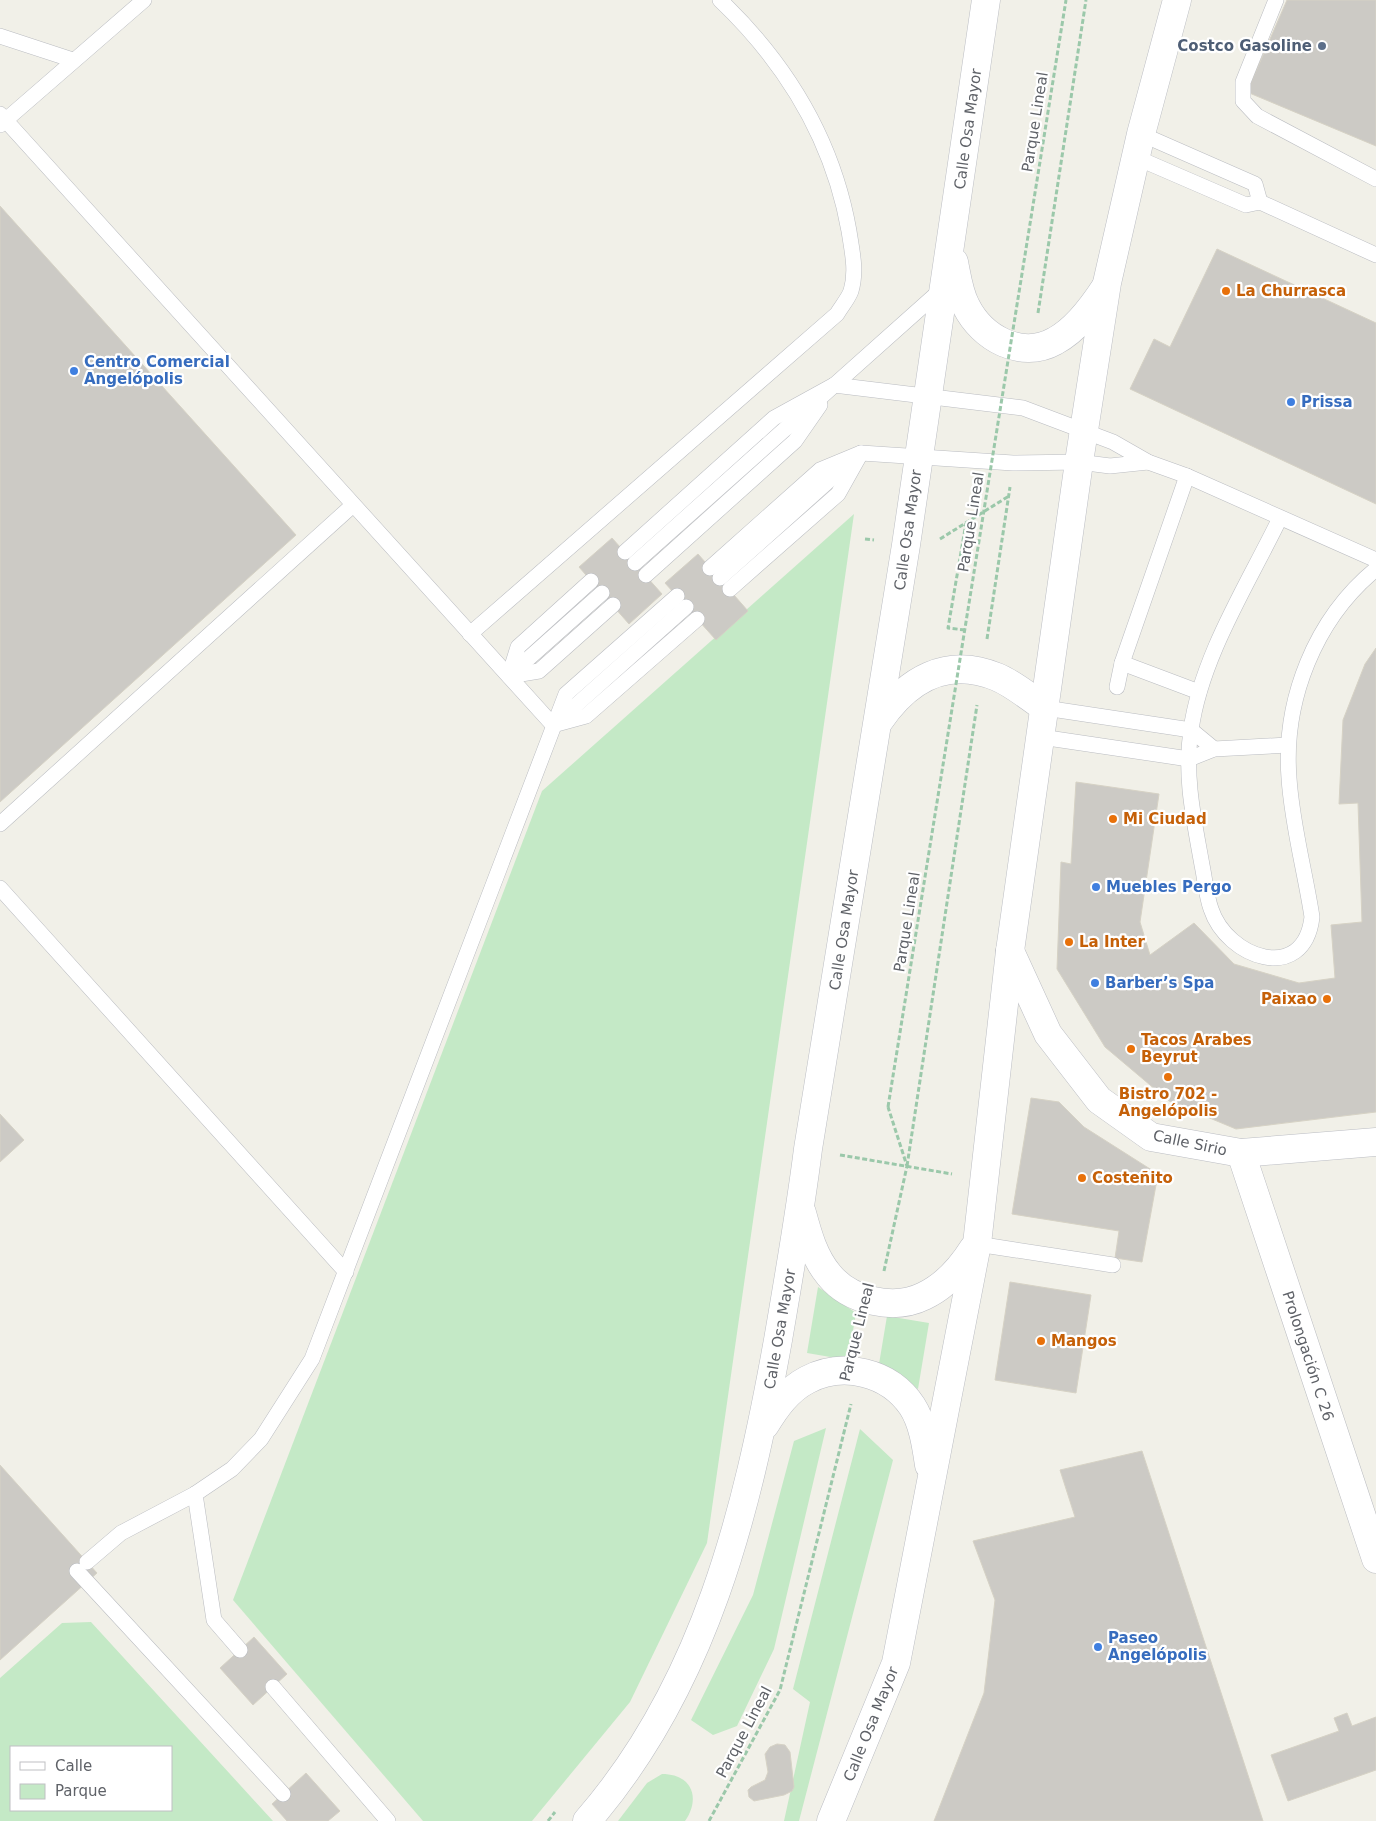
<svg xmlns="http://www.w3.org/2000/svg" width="1376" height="1821" viewBox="0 0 1376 1821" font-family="'DejaVu Sans',sans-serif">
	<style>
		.green { fill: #c4e9c6; fill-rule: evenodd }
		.building { fill: #cccac5; stroke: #d6d2c5 }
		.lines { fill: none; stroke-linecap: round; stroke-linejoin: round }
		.lane-casing { stroke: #babcc1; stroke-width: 16 }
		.street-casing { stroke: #babcc1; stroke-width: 29 }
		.secondary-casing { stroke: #bbbdc3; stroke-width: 29 }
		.path { stroke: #9bc8aa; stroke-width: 3; stroke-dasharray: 5 2.5; stroke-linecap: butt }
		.lane { stroke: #fff; stroke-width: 15 }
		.street { stroke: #fff; stroke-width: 28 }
		.secondary { stroke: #fff; stroke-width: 28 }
		.path-bridge { stroke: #9bc8aa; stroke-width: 3; stroke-dasharray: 5 2.5; stroke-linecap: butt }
		.service-dot { fill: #5c6f8a; stroke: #fff; stroke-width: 2 }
		.food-dot { fill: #e8710a; stroke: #fff; stroke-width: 2 }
		.shop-dot { fill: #3f7fe0; stroke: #fff; stroke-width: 2 }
		.labels { text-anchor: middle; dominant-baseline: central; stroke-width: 4.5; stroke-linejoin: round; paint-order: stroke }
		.service-label { font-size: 15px; font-weight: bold; fill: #4e5e75; stroke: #fff; text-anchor: end }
		.street-label { font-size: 15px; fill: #5f6268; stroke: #fff }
		.food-label { font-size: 15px; font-weight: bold; fill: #c56008; stroke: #fff; text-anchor: start }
		.shop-label { font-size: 15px; font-weight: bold; fill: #366cbe; stroke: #fff; text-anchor: start }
	</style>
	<rect width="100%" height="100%" fill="#f1f0e8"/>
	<g class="green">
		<polygon points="854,514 707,1543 630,1702 532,1821 423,1821 233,1600 542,791"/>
		<polygon points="818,1287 856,1313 848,1360 807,1353"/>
		<polygon points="887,1316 929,1323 918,1389 879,1364"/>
		<polygon points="826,1428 774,1649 737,1726 713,1735 691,1720 753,1595 794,1441"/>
		<polygon points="860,1429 893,1460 799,1821 784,1821 810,1702 793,1689"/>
		<path d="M 91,1622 L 273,1821 L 0,1821 L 0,1678 L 62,1623 ZM 11,1747 L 171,1747 L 171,1810 L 11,1810 Z"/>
		<path d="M 662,1774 C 692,1774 701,1798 685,1821 L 618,1821 L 647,1783 Z"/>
	</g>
	<g class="building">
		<polygon points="1287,0 1376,0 1376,146 1247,92"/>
		<polygon points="0,206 296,535 0,802"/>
		<polygon points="1217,249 1376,323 1376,504 1130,389 1154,339 1170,347"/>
		<polygon points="612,538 662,594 629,624 579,567"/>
		<polygon points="698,554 748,611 716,640 665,583"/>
		<polygon points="1376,648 1376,1112 1236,1129 1169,1101 1105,1047 1057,969 1061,862 1071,864 1076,782 1159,794 1140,922 1150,955 1194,923 1234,964 1299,983 1335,978 1331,925 1362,922 1358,803 1339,804 1343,720 1365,664"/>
		<polygon points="1031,1098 1059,1102 1084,1127 1158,1174 1142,1262 1115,1258 1119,1231 1012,1214"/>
		<polygon points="0,1114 24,1140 0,1162"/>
		<polygon points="1010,1282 1091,1295 1076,1393 995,1380"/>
		<polygon points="1142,1451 1263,1821 934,1821 984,1693 995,1600 973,1541 1075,1517 1060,1470"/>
		<polygon points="0,1465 97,1573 0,1660"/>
		<polygon points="254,1637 287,1674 253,1705 220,1668"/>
		<polygon points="1347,1713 1352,1726 1376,1717 1376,1770 1288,1801 1271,1755 1339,1731 1334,1718"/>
		<polygon points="777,1744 785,1745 790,1752 794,1787 792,1791 784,1795 754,1801 749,1797 748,1790 751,1787 765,1780 768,1772 765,1754 770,1747"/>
		<polygon points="306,1773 340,1811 328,1821 287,1821 272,1804"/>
	</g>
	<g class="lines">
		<defs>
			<g id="lane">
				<polyline points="1276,0 1243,82 1243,101 1257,116 1376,179"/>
				<polyline points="0,36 73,60"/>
				<polyline points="0,114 553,725"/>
				<polyline points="0,125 144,0"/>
				<polyline points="1141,134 1255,184 1260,202"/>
				<polyline points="1135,157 1246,205 1260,202 1376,255"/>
				<path d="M 1280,518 C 1248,584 1201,657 1191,730 C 1184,776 1194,820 1202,865 C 1205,879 1206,895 1211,909 C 1227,958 1304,985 1312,917 C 1305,871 1292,825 1289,778 C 1283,700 1315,619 1376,569"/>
				<polyline points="625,552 774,418 834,385 1023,408 1113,442 1148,462 1187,476 1376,560"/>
				<polyline points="635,563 942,289"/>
				<polyline points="710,568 820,470 861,453 1013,463 1079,462 1110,466 1148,462"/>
				<polyline points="646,575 795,441 820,405"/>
				<polyline points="720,578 852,460"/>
				<polyline points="730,589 838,494 861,453"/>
				<path d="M 470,634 L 837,314 C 841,307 848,299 851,291 C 857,271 852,251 849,231 C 833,140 787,64 720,0"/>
				<polyline points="1122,663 1199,692"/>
				<polyline points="510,675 602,593"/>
				<polyline points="509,676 539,671 613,605"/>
				<polyline points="509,676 518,647 591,581"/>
				<polyline points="1117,687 1122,663 1187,476"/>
				<polyline points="1045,708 1191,730 1214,749"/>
				<polyline points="556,723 686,607"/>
				<polyline points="553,725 586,716 697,619"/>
				<polyline points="1041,737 1189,759 1214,749 1288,745"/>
				<polyline points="0,824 353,505"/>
				<polyline points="0,888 346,1272"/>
				<polyline points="977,1244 1113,1265"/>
				<polyline points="195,1494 214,1620 240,1650"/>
				<polyline points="87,1562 121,1533 195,1494 232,1469 261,1439 312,1359 566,694 677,596"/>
				<polyline points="77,1571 283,1794"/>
				<polyline points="273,1687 388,1821"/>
			</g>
			<polyline id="street" points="1241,1153 1376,1559"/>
			<g id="secondary">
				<path d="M 954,262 C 957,277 959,293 966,306 C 982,338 1021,360 1055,341 C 1076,330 1092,308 1105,288"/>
				<path d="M 879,721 C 907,680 947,656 997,677 C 1014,684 1030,698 1045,708"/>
				<polyline points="1010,951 1048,1034 1099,1100 1151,1137 1241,1153 1376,1142"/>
				<path d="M 802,1213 C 808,1235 814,1257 829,1275 C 850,1301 894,1311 924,1296 C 945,1286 961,1268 973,1249"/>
				<path d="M 765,1425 C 776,1407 788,1390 807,1380 C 843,1361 889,1372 912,1406 C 923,1423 926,1445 929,1465"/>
				<path d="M 587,1821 C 705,1685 747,1513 778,1340 C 789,1276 800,1213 808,1149 L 906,545 L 986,0"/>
				<polyline points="831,1821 896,1663 977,1244 1010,951 1079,462 1107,283 1141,134 1177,0"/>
			</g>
		</defs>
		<use href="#lane" class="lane-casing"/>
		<use href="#street" class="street-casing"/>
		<use href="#secondary" class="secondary-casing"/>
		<g class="path">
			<polyline points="1038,313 1086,0"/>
			<polyline points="865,539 874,540"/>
			<polyline points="940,539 1009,496"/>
			<polyline points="965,630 948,628 966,523"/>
			<polyline points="987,639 1010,487"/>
			<polyline points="840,1155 952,1174"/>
			<polyline points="907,1166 977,705"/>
			<polyline points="884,1271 907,1166 888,1107"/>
			<polyline points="548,1821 555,1812"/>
			<polyline points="709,1821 780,1690 851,1404"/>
		</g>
		<use href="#lane" class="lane"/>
		<use href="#street" class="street"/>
		<use href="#secondary" class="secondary"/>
		<polyline class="path-bridge" points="888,1107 1066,0"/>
	</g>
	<circle class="service-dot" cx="1322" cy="46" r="5"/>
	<g class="food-dot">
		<circle cx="1226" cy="291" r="5"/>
		<circle cx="1113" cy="819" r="5"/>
		<circle cx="1069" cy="942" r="5"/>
		<circle cx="1327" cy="999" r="5"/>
		<circle cx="1131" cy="1049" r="5"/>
		<circle cx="1168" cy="1077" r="5"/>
		<circle cx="1082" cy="1178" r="5"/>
		<circle cx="1041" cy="1341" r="5"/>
	</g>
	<g class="shop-dot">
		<circle cx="74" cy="371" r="5"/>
		<circle cx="1291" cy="402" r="5"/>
		<circle cx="1096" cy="887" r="5"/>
		<circle cx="1095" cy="983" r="5"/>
		<circle cx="1098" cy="1647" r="5"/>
	</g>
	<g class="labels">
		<g class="service-label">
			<text x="1312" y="46">Costco Gasoline</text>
		</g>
		<g class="street-label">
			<text transform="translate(1035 122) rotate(-81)">Parque Lineal</text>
			<text transform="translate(968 129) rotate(-82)">Calle Osa Mayor</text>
			<text transform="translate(971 522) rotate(-81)">Parque Lineal</text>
			<text transform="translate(908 530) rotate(-82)">Calle Osa Mayor</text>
			<text transform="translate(907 922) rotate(-81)">Parque Lineal</text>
			<text transform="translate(844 930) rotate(-81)">Calle Osa Mayor</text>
			<text transform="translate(1190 1143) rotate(12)">Calle Sirio</text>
			<text transform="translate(780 1329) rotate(-80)">Calle Osa Mayor</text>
			<text transform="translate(857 1332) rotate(-76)">Parque Lineal</text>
			<text transform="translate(1308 1356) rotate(72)">Prolongación C 26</text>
			<text transform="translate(871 1724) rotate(-68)">Calle Osa Mayor</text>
			<text transform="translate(744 1732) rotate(-62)">Parque Lineal</text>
		</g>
		<g class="food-label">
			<text x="1236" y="291">La Churrasca</text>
			<text x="1123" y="819">Mi Ciudad</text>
			<text x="1079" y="942">La Inter</text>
			<text x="1317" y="999" text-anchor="end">Paixao</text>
			<text x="1141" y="1040">Tacos Arabes<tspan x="1141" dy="17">Beyrut</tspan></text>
			<text x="1168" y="1094" text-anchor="middle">Bistro 702 -<tspan x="1168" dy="17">Angelópolis</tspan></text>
			<text x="1092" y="1178">Costeñito</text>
			<text x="1051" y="1341">Mangos</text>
		</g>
		<g class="shop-label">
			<text x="84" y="362">Centro Comercial<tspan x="84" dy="17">Angelópolis</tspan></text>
			<text x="1301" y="402">Prissa</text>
			<text x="1106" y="887">Muebles Pergo</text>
			<text x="1105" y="983">Barber’s Spa</text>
			<text x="1108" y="1638">Paseo<tspan x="1108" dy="17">Angelópolis</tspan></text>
		</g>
	</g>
	<rect x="10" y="1746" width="162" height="65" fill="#ffffff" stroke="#bfc0c3"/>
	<rect x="20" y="1762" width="25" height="8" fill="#ffffff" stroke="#bfc0c3"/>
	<text x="55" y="1771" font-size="15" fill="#5f6268">Calle</text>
	<rect x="20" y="1784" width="25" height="15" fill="#c4e9c6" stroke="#bfc0c3"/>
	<text x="55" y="1796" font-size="15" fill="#5f6268">Parque</text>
</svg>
